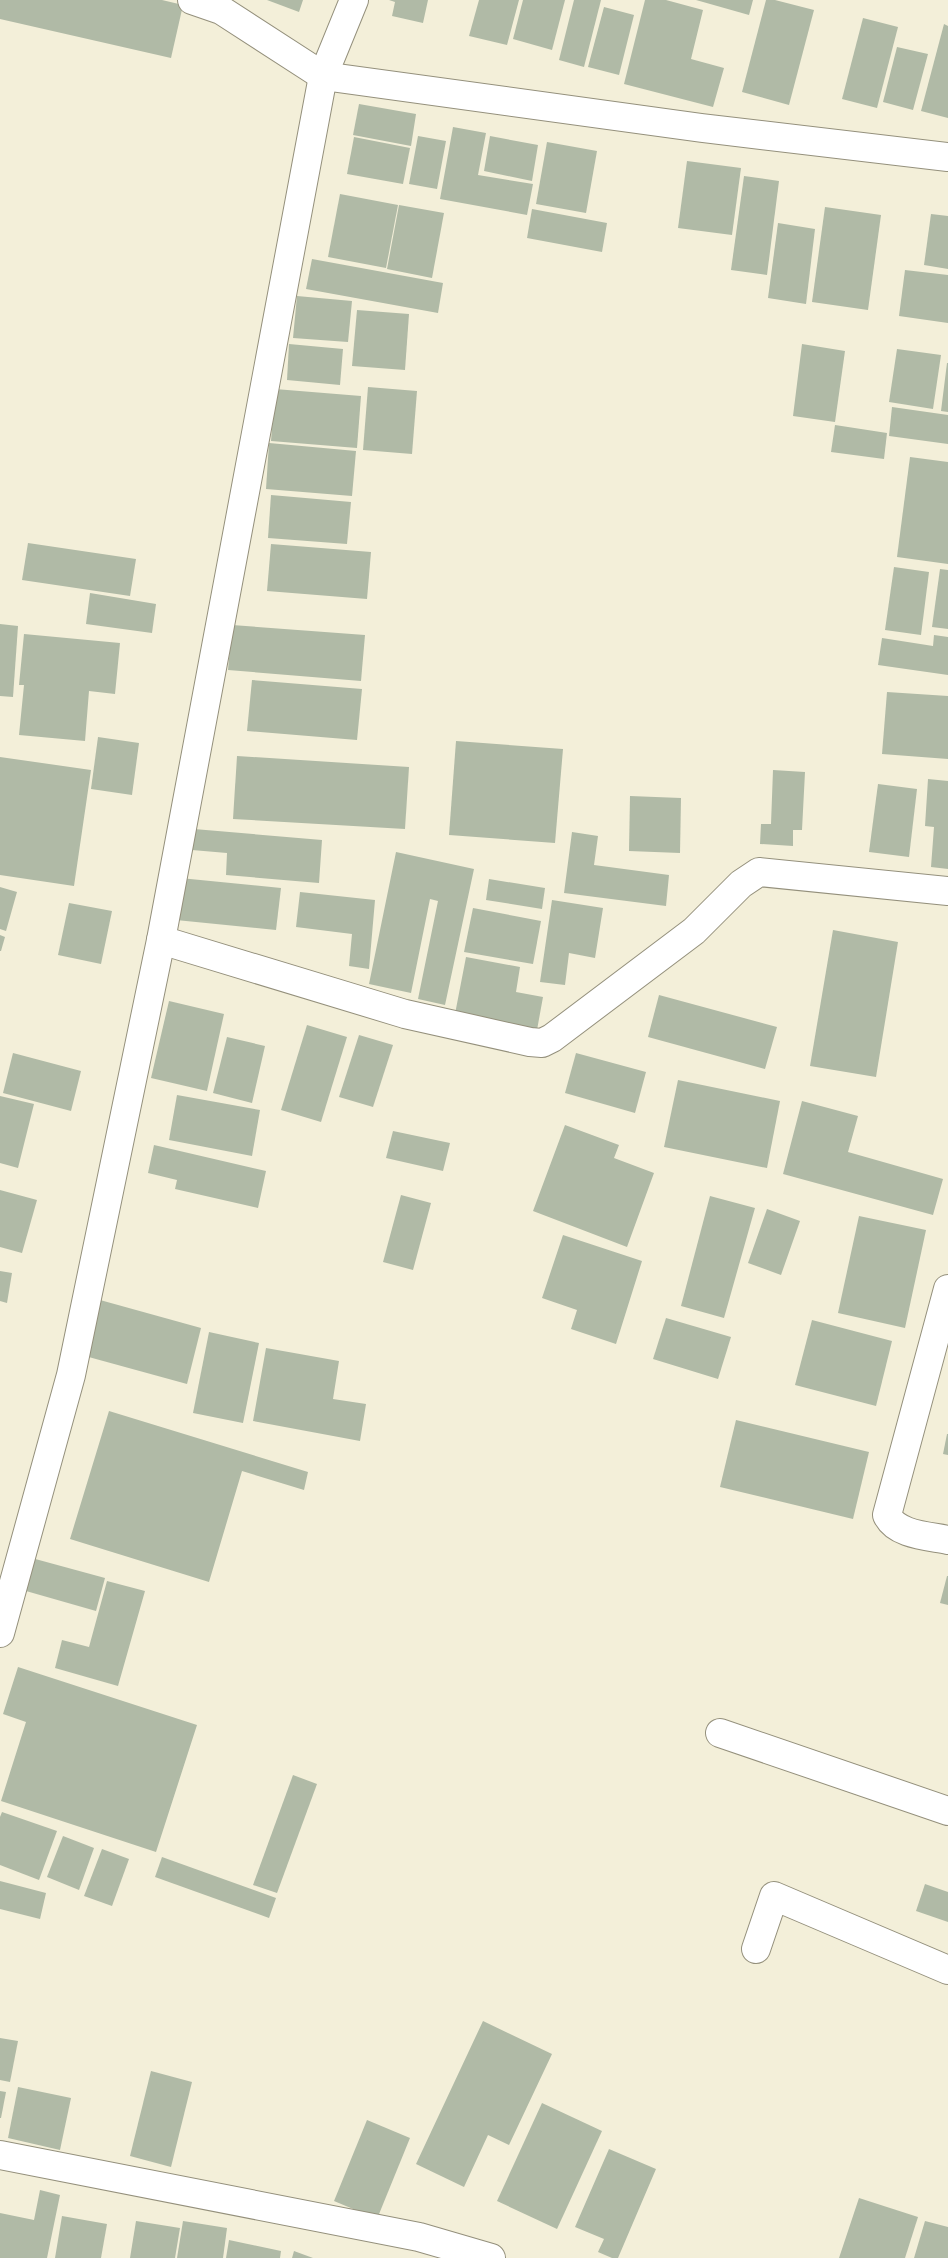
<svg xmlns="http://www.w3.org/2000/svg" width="948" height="2258" viewBox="0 0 948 2258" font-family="Montserrat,sans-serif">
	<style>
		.building { fill: #b0baa6 }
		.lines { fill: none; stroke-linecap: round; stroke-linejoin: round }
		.minor-casing { stroke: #94907c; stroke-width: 30 }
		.minor { stroke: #fff; stroke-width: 28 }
	</style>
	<rect width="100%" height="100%" fill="#f3efd9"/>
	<g class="building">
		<polygon points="0,0 162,0 183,5 171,58 0,19"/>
		<polygon points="267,0 303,0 299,12"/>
		<polygon points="389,0 428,0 423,23 392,16 395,2"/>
		<polygon points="479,0 519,0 507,45 469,36"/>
		<polygon points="523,0 565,0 552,50 513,39"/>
		<polygon points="574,0 601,0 584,67 559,60"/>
		<polygon points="645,0 666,0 703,10 691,59 724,68 713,107 624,84"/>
		<polygon points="696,0 753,0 749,15"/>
		<polygon points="766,0 775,0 814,10 789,105 742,92"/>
		<polygon points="604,7 634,15 619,75 588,67"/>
		<polygon points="863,18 898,27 877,108 842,99"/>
		<polygon points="944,24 948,26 948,118 921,111"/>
		<polygon points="897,47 928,54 913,110 883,102"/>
		<polygon points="359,104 416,114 411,146 353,135"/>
		<polygon points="453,127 486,133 478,175 533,184 527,215 440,199"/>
		<polygon points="418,136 446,141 437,189 409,184"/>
		<polygon points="490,136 538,145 532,181 484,171"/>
		<polygon points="354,137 410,148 403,184 347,174"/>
		<polygon points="547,142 597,151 586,213 536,204"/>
		<polygon points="687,161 741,168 732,235 678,228"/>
		<polygon points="744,176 779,181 767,275 731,270"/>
		<polygon points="340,194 398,205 386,268 328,257"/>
		<polygon points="399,205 444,213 432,278 387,269"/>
		<polygon points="825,207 881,215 868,310 812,302"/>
		<polygon points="532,209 607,223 602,252 527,238"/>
		<polygon points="931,214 948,216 948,269 924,265"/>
		<polygon points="778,223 815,229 806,304 768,298"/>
		<polygon points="312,259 443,283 438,313 306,289"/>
		<polygon points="905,270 948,275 948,323 899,316"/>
		<polygon points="297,296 352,301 348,342 293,338"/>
		<polygon points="357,310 409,314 405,370 352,366"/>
		<polygon points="289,344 343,349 340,385 287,380"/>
		<polygon points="802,344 845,351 835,422 793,416"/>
		<polygon points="897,349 941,355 933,409 889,402"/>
		<polygon points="947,363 948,363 948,412 941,411"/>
		<polygon points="368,387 417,391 412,454 363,450"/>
		<polygon points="275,389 361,396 357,448 271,441"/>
		<polygon points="892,407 948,415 948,444 889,436"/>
		<polygon points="835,425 887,433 884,459 831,452"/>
		<polygon points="269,443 356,451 352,496 266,489"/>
		<polygon points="910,457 948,462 948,564 897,557"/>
		<polygon points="271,495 351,502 347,544 268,538"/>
		<polygon points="28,543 136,559 130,596 22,580"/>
		<polygon points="271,544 371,552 367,599 267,591"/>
		<polygon points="894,567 929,572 921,635 885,630"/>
		<polygon points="940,569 948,570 948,629 932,627"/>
		<polygon points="90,593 156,604 152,633 86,624"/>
		<polygon points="0,624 18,626 13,697 0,696"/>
		<polygon points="232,625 365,635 361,681 228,670"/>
		<polygon points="24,634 120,643 115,694 89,691 85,741 19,735 24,685 19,685"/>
		<polygon points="934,635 948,637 948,675 878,665 882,638 933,646"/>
		<polygon points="252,680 362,689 357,740 247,731"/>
		<polygon points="887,692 948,696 948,759 882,754"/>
		<polygon points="98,737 139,743 132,795 91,789"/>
		<polygon points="456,741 563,749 555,843 449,835"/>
		<polygon points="237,756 409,767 405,829 233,819"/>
		<polygon points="0,757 91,770 74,886 0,875"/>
		<polygon points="773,770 805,772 802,830 793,830 793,846 760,844 761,824 771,824"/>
		<polygon points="928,779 948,781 948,869 931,867 934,827 925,826"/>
		<polygon points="878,784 917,789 909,857 869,852"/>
		<polygon points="630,796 681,798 680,853 629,851"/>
		<polygon points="194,829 322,840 319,883 226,875 227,853 192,850"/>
		<polygon points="572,832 598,836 594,865 669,875 666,906 564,893"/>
		<polygon points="396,852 474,869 445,1005 418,999 438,901 430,899 411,993 369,984"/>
		<polygon points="180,878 281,888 276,930 176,920"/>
		<polygon points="489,879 545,888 542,909 486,900"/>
		<polygon points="0,887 17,892 6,931 0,929"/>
		<polygon points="300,892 375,900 369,969 349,966 352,934 296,927"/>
		<polygon points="552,900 603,908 595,958 569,953 565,985 540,982"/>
		<polygon points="69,903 112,911 101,964 58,955"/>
		<polygon points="473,908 541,921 533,964 464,952"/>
		<polygon points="833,930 898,942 876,1077 810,1066"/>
		<polygon points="0,935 5,937 1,951 0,951"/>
		<polygon points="466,957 520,967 516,992 543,997 537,1030 455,1014"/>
		<polygon points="659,995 777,1027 765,1069 648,1037"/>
		<polygon points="169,1001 224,1014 207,1091 151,1078"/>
		<polygon points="307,1025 347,1037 321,1122 281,1110"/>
		<polygon points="359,1035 393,1045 373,1107 339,1097"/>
		<polygon points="227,1037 265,1046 252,1103 213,1093"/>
		<polygon points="13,1053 81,1071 71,1111 3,1093"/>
		<polygon points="576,1053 646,1072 635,1113 565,1093"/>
		<polygon points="678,1080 780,1101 767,1168 664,1147"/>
		<polygon points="177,1095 260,1110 252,1156 169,1140"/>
		<polygon points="0,1096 34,1104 18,1168 0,1163"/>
		<polygon points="802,1101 858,1116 848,1152 943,1179 933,1215 783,1174"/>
		<polygon points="565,1125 619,1145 614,1158 654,1173 627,1247 533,1211"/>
		<polygon points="393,1131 450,1143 443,1171 386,1158"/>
		<polygon points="154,1145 266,1171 258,1208 175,1189 177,1180 148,1173"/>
		<polygon points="0,1190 37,1200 22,1253 0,1247"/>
		<polygon points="401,1195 431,1203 413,1270 383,1262"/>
		<polygon points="710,1196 755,1208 724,1318 681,1306"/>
		<polygon points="767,1209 800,1221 781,1275 748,1263"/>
		<polygon points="859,1216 926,1230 905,1328 838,1313"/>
		<polygon points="563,1235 642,1261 616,1344 571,1329 577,1310 542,1298"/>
		<polygon points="0,1271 12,1273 7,1303 0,1301"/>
		<polygon points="100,1300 201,1328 187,1384 85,1356"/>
		<polygon points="666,1318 731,1337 718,1379 653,1359"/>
		<polygon points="812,1320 892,1341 876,1406 795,1385"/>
		<polygon points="209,1332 259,1343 243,1423 193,1413"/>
		<polygon points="266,1348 339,1361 333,1399 366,1404 360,1441 253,1421"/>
		<polygon points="109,1411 308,1472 304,1490 242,1471 209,1582 70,1539"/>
		<polygon points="736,1420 869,1452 853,1519 720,1487"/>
		<polygon points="947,1434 948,1434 948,1455 943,1454"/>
		<polygon points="28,1557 105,1578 96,1611 19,1589"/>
		<polygon points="947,1576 948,1576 948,1605 940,1603"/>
		<polygon points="107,1581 145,1591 118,1686 55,1668 62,1640 89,1647"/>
		<polygon points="18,1667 197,1725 156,1852 1,1801 26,1722 3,1714"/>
		<polygon points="293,1775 317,1784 277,1893 253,1885"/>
		<polygon points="2,1812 57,1831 39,1880 0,1865 0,1817"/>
		<polygon points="63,1836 94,1848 79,1890 47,1877"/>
		<polygon points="102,1849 129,1859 112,1906 84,1896"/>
		<polygon points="162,1857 276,1898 269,1918 155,1877"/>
		<polygon points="0,1881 46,1893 40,1919 0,1909"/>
		<polygon points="925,1884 948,1892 948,1922 916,1911"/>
		<polygon points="483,2021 552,2054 509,2145 488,2135 464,2187 416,2164"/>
		<polygon points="0,2038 18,2041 10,2082 0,2080"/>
		<polygon points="151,2071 192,2082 171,2167 130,2156"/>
		<polygon points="18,2087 71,2098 60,2150 8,2138"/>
		<polygon points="0,2091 6,2092 1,2118 0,2118"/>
		<polygon points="542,2103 602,2131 557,2229 497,2201"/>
		<polygon points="367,2120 410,2138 377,2219 334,2201"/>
		<polygon points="609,2149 656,2169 618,2258 612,2258 598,2252 604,2239 575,2227"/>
		<polygon points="40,2190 60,2195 47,2258 0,2258 0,2213 34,2220"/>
		<polygon points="859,2198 918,2217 905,2258 839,2258"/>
		<polygon points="62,2216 107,2224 101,2258 55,2258"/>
		<polygon points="136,2221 180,2228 175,2258 130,2258"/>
		<polygon points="183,2221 227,2228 223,2258 177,2258"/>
		<polygon points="925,2221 948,2227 948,2258 914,2258"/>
		<polygon points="229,2240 281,2251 280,2258 226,2258"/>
		<polygon points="294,2251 313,2258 292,2258"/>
	</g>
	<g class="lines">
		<defs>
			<g id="minor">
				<polyline points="192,0 221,10 323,76 702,128 948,157"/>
				<polyline points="161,940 405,1014 530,1042 542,1043 552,1038 694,931 741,884 759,872 948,891"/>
				<path d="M 948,1289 L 887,1515 C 896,1535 929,1536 948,1540"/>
				<polyline points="0,1633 71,1375 161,940 323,76 354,0"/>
				<polyline points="720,1733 948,1811"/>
				<polyline points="756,1949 774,1896 948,1970"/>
				<polyline points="0,2155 419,2237 491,2258"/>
			</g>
		</defs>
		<use href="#minor" class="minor-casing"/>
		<use href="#minor" class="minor"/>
	</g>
</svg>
